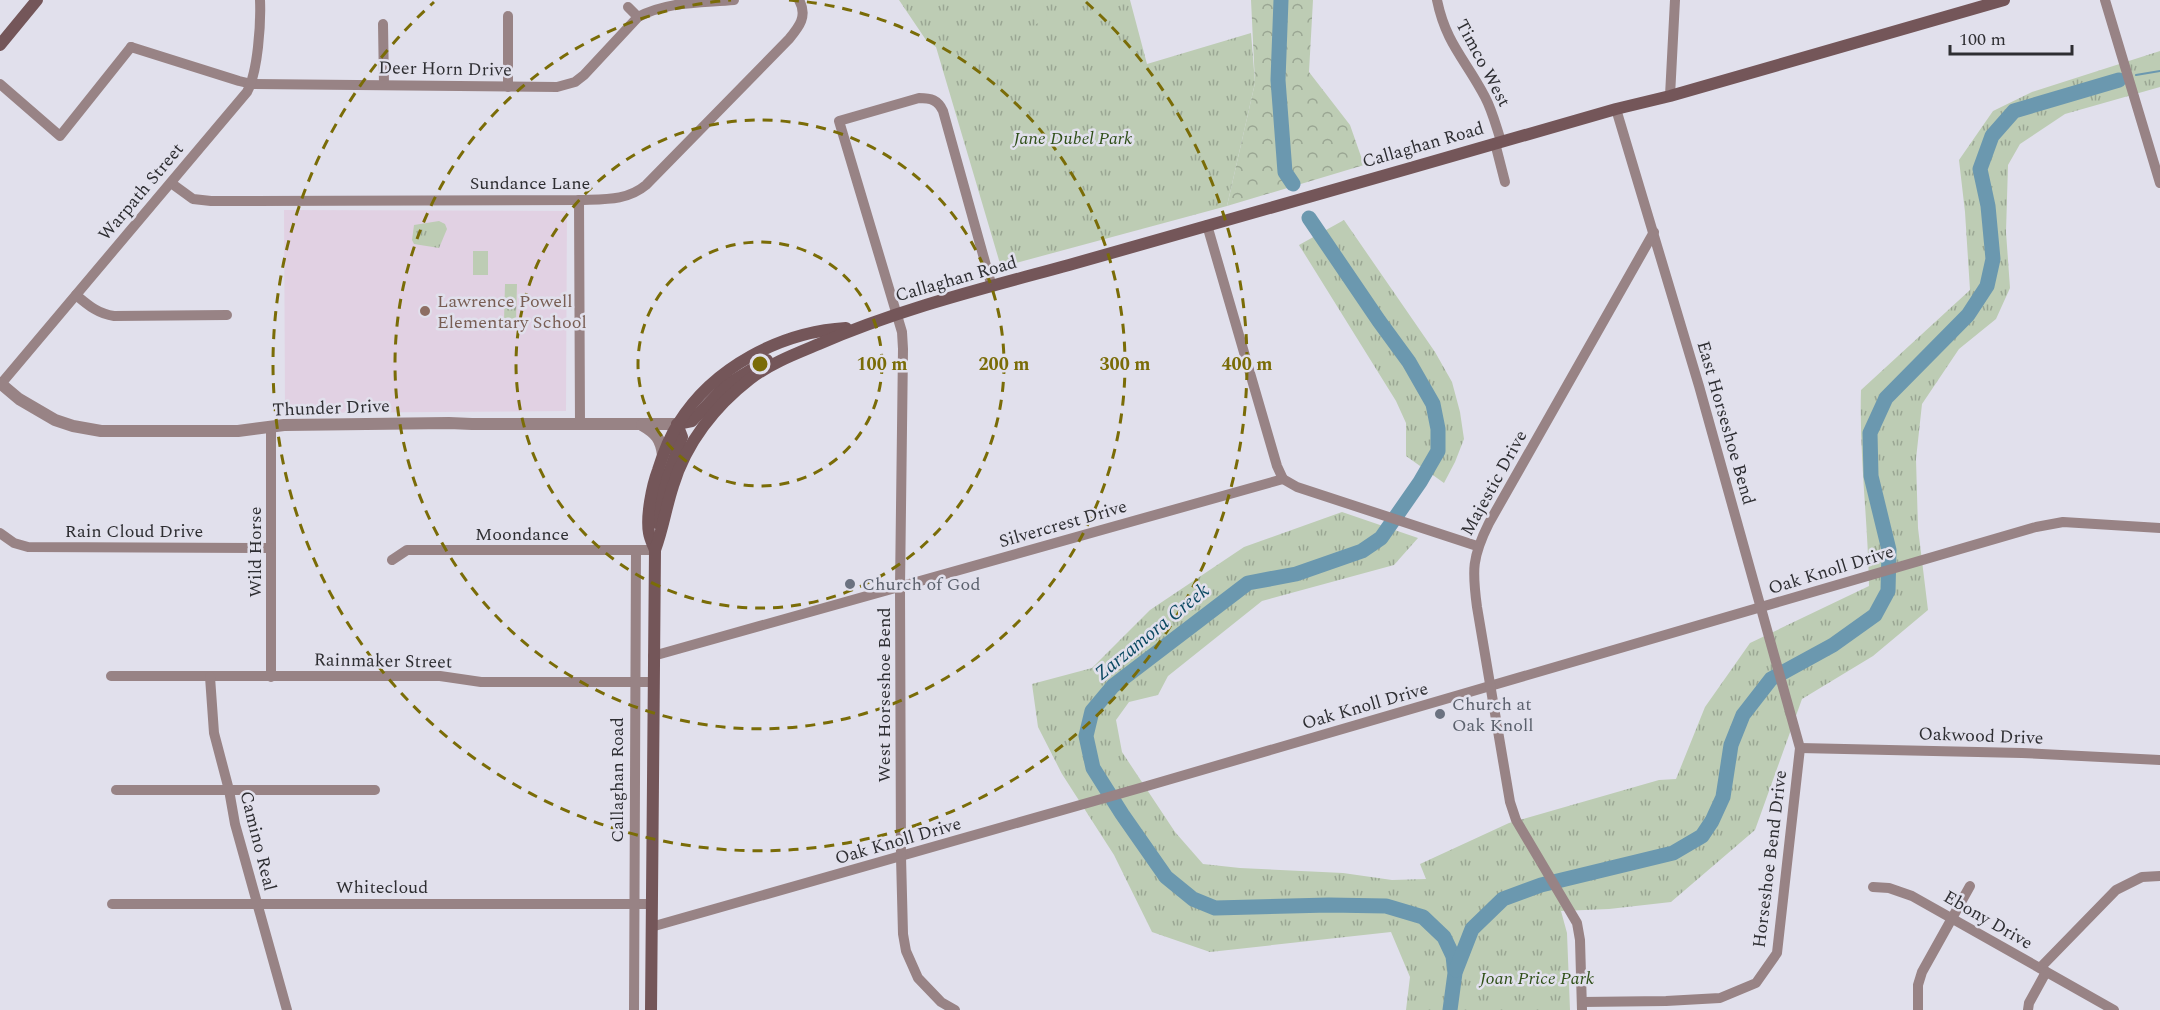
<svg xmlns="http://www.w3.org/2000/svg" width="2160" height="1010" viewBox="0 0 2160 1010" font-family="Spectral,serif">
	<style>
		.education { fill: #e1d1e3 }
		.grass { fill: url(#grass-tufts) }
		.forest { fill: url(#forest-crowns) }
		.pitch { fill: #bdccb4 }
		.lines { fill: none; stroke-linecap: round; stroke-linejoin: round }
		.stream { stroke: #6b98af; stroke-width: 2 }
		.river { stroke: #6b98af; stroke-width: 15 }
		.minor { stroke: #988385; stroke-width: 10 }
		.tertiary { stroke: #988385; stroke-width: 12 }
		.secondary { stroke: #745659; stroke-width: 12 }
		.ring { fill: none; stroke: #7a6c07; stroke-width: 3; stroke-dasharray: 10 8 }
		.education-dot { fill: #8d6e63; stroke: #e1e0ec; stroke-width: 2 }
		.worship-dot { fill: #6b7280; stroke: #e1e0ec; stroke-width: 2 }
		.labels { text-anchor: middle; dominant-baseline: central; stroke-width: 5; stroke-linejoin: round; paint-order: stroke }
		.street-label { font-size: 18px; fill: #2e2e32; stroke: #e1e0ec }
		.park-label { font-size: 18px; font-style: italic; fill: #305019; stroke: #e1e0ec }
		.education-label { font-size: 18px; fill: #785e54; stroke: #e1e0ec; text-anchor: start }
		.worship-label { font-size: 18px; fill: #5b616d; stroke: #e1e0ec; text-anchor: start }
		.water-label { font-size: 20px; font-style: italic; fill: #0a4861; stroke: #e1e0ec }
		.centre { fill: #7a6c07; stroke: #e1e0ec; stroke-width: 3 }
		.ring-label { font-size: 18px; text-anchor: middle; font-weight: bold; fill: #7a6c07; stroke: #e1e0ec; stroke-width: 5; stroke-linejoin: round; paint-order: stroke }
	</style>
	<defs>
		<pattern id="grass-tufts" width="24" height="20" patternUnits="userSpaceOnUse" patternTransform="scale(1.5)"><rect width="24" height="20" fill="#bdccb4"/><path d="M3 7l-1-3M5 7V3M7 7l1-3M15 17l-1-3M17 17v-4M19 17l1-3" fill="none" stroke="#9aa693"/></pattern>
		<pattern id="forest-crowns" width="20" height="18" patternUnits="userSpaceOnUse" patternTransform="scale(1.5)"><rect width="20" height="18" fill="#bdccb4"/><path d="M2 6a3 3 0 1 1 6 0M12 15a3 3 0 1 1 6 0" fill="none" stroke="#9aa693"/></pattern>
	</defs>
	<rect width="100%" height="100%" fill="#e1e0ec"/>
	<polygon class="education" points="284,210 567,211 566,411 285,413"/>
	<g class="grass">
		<polygon points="899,0 1130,0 1147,64 1251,33 1255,83 1227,206 1001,267 936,47 926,40"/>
		<path d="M 2160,51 L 2160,87 L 2065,114 L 2020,144 L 2008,165 L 2006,232 L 2010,288 L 1996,319 L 1959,349 L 1922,404 L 1916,459 L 1918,528 L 1928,610 L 1873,656 L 1802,699 L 1755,830 L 1671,902 L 1609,909 L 1561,911 L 1567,933 L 1570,1010 L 1406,1010 L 1410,977 L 1391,932 L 1210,952 L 1152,932 L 1114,855 L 1062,774 L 1038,727 L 1032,684 L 1092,668 L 1150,610 L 1244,547 L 1342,512 L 1418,538 L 1394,565 L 1262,601 L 1168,676 L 1158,695 L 1129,702 L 1116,720 L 1122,752 L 1175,832 L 1203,864 L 1240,868 L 1343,873 L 1392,880 L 1426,879 L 1420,864 L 1509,823 L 1659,780 L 1676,779 L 1705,707 L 1750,643 L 1869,586 C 1868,521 1859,455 1861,390 L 1970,290 L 1965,212 L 1959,160 L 1993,111 L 2032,92 Z"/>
		<polygon points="1344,220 1435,352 1452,382 1460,412 1464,439 1455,462 1444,483 1406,456 1406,423 1396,401 1299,245"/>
		<polygon points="439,221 445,224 447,229 439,248 414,244 412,240 414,225"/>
		<polygon points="505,284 517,284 516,321 504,321"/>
	</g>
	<polygon class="forest" points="1251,0 1313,0 1309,72 1350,125 1364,165 1227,206 1255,83"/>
	<g class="pitch">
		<polygon points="1028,0 1042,0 1048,20 1036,24"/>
		<rect x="473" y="251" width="15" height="24"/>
	</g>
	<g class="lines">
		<polyline class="stream" points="2136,75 2160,71"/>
		<g class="river">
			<polyline points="1281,0 1278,80 1285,172 1293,184"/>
			<polyline points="1309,218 1379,321 1409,362 1433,404 1438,429 1438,451 1420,482 1381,538 1362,551 1296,574 1248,583 1113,686 1092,711 1086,736 1093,768 1122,814 1166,877 1193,899 1215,908 1329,905 1386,906 1423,917 1444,937 1453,956 1455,973 1450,1010"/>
			<polyline points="1456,970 1472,929 1503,899 1541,885 1673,853 1702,836 1712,821 1723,797 1731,745 1743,715 1771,679 1833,645 1875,615 1888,591 1889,550 1871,476 1870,433 1886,398 1968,315 1987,286 1993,259 1988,206 1980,169 1992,136 2014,111 2119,80"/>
		</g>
		<g class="minor">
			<path d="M 1437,0 C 1446,44 1466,60 1485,97 C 1492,110 1496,126 1501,141"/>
			<polyline points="2105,0 2160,183"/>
			<polyline points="628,7 638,17"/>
			<polyline points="383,24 384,85"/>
			<path d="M 131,47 L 239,81 L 252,84 L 557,87 L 575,82 L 584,75 L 638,17 C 668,1 702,3 734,0"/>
			<polyline points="0,84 60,136 131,47"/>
			<polyline points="508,87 508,16"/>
			<polyline points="1670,96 1675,0"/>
			<polyline points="1495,143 1505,182"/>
			<path d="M 171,183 L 193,199 L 211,201 L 579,200 C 604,199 627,201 646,185 L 789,39 C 799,27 808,16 799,0"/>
			<polyline points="579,200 580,424"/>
			<polyline points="1207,225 1277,466 1283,479"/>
			<path d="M 76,295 C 88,305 98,314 114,316 L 227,315"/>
			<path d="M 0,385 L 247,92 C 258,72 261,23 260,0"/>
			<polyline points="271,427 271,677"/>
			<polyline points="0,533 14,543 28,547 271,548"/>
			<polyline points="392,560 407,550 655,550"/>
			<polyline points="653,656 1283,479 1297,487 1477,546"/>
			<polyline points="111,676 440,676 481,682 654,682"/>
			<polyline points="210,677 214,733 229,790 235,824 287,1010"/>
			<polyline points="1800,748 2022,753 2160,760"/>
			<polyline points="116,790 375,790"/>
			<polyline points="1873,887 1889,888 1912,896 2114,1010"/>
			<polyline points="112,904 652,904"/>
			<polyline points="651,927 1147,786 2036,527 2063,522 2160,528"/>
			<polyline points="2040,968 2116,890 2142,877 2160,876"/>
			<polyline points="1582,1002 1666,1001 1720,998 1756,983 1777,953 1800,748 1699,386 1616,109"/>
			<polyline points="634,1010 636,550"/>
			<path d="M 955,1010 L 941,1002 L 918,978 L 906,951 L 903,934 L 901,857 L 900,587 L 903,349 L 902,332 L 839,121 L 919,98 C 931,98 938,100 943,111 L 992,287"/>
			<path d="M 1582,1010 L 1580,940 L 1577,923 L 1516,820 L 1510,802 L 1477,607 C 1472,570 1472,557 1489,523 L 1654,232"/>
			<polyline points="1918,1010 1918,985 1922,972 1970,886"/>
			<polyline points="2028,1010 2029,1003 2046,972"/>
		</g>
		<g class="tertiary">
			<polyline points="0,383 19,399 55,420 73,426 101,431 238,431 284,425 449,423 472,424 677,424"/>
			<path d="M 642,425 C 656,433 661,439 663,455"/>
		</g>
		<g class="secondary">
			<polyline points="0,45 37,0"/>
			<polyline points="657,523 663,489 682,437 677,424 692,421 726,385 767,360"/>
			<path d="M 655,550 C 653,545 650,539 649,533 C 646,516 652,486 658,470 C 663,454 669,438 678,424 C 713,367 781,332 846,328"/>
			<path d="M 651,1010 L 655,550 C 663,529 666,507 673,486 C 686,443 715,406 750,379 C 771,363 795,354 819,344 C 899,309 985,288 1069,265 C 1251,213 1434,162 1616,109 L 1670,96 L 2004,0"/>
		</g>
	</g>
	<g class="ring">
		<circle cx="760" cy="364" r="122"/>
		<circle cx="760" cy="364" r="244"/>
		<path d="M789 0A365 365 0 1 1 731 0"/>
		<path d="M1086 2A487 487 0 1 1 434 2"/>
	</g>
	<circle class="education-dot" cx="425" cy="311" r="6"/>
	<g class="worship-dot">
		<circle cx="850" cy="584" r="6"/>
		<circle cx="1440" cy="714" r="6"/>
	</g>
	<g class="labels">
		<g class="street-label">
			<text transform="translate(1483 63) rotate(62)">Timco West</text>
			<text transform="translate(445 69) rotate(1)">Deer Horn Drive</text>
			<text transform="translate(1423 145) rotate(-16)">Callaghan Road</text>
			<text x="530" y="183">Sundance Lane</text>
			<text transform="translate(141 192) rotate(-50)">Warpath Street</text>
			<text transform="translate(956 279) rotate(-16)">Callaghan Road</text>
			<text transform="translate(331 408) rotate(-2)">Thunder Drive</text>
			<text transform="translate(1726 423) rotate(74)">East Horseshoe Bend</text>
			<text transform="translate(1494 483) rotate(-61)">Majestic Drive</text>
			<text transform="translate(1063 524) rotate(-16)">Silvercrest Drive</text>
			<text x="134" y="531">Rain Cloud Drive</text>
			<text x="522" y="534">Moondance</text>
			<text transform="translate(255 552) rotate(-90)">Wild Horse</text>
			<text transform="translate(1831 570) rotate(-17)">Oak Knoll Drive</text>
			<text transform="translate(383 661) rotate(1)">Rainmaker Street</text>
			<text transform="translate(884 695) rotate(-90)">West Horseshoe Bend</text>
			<text transform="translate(1365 706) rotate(-16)">Oak Knoll Drive</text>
			<text transform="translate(1981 736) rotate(2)">Oakwood Drive</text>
			<text transform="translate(617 780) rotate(-90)">Callaghan Road</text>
			<text transform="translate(258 841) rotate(76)">Camino Real</text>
			<text transform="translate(898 841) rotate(-16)">Oak Knoll Drive</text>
			<text transform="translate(1770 859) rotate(-83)">Horseshoe Bend Drive</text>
			<text x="382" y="887">Whitecloud</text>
			<text transform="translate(1988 920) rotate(30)">Ebony Drive</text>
		</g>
		<g class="park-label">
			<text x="1073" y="138">Jane Dubel Park</text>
			<text x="1537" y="978">Joan Price Park</text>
		</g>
		<g class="education-label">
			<text x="437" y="301">Lawrence Powell<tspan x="437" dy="21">Elementary School</tspan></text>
		</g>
		<g class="worship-label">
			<text x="862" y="584">Church of God</text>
			<text x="1452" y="704">Church at<tspan x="1452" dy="21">Oak Knoll</tspan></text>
		</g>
		<g class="water-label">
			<text transform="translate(1152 632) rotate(-39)">Zarzamora Creek</text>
		</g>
	</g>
	<circle cx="760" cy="364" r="9" class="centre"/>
	<g class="ring-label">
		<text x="882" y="370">100 m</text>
		<text x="1004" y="370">200 m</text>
		<text x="1125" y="370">300 m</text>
		<text x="1247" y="370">400 m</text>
	</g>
	<path d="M1950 45v9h122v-9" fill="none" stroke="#2e2e32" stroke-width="3"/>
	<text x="1959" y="45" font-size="18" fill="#2e2e32" stroke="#e1e0ec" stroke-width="4.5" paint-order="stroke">100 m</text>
</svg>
